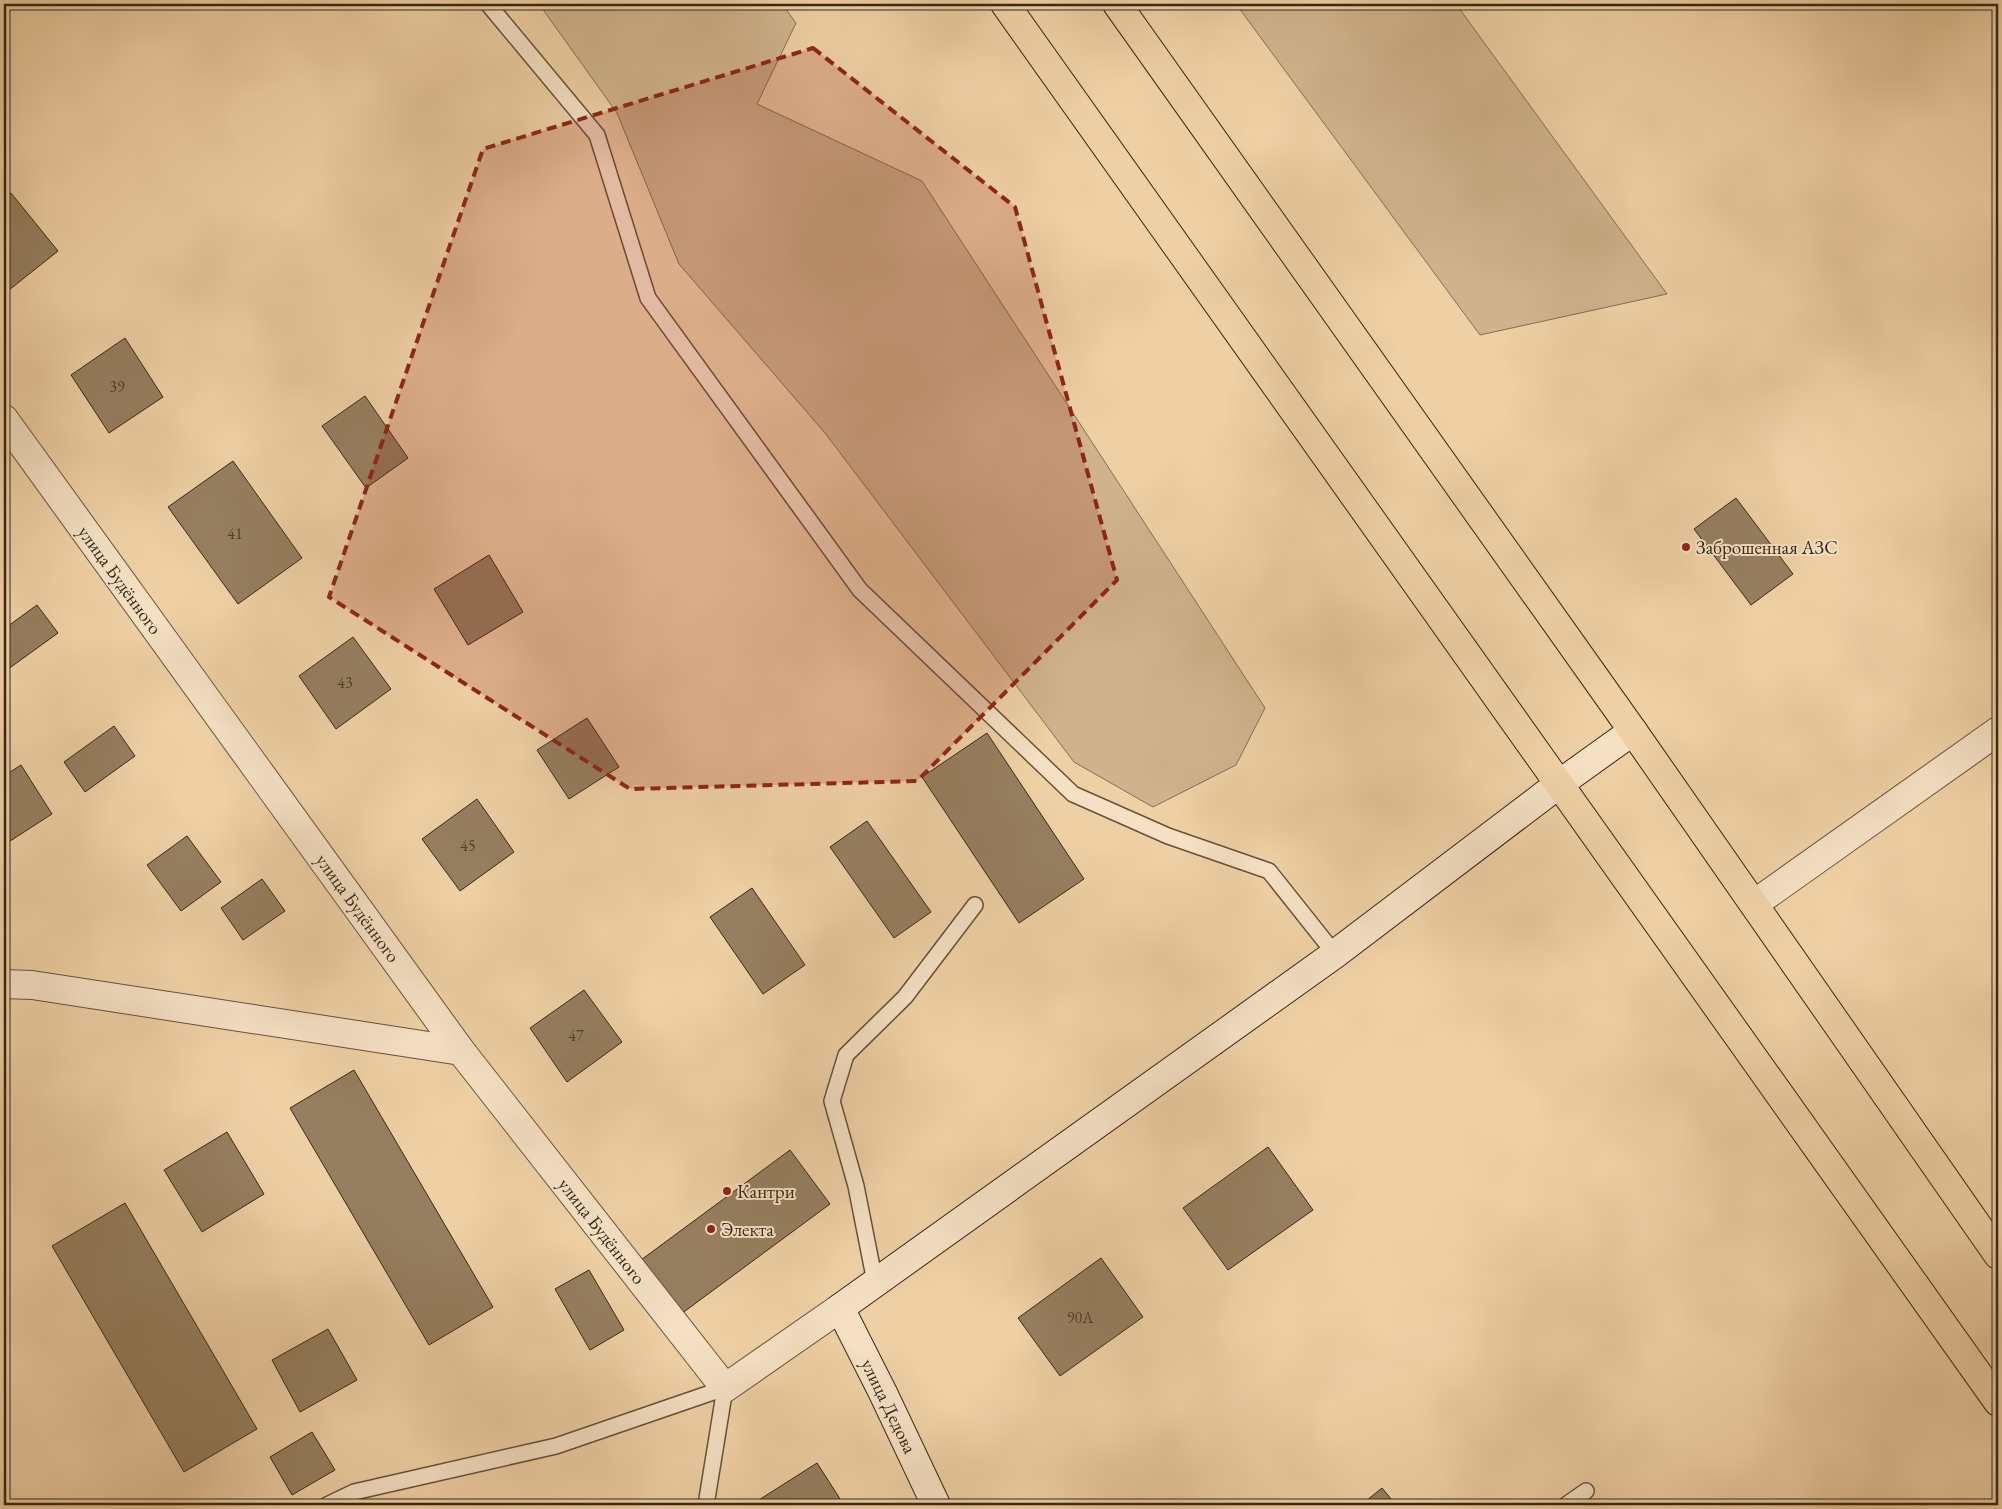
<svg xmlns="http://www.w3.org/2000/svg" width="2002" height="1509" viewBox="0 0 2002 1509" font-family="'EB Garamond',serif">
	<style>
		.green { fill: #d0b38d; stroke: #836e52 }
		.building { fill: #967f60; stroke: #362816 }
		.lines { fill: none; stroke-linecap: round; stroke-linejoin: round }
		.lane-casing { stroke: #64523a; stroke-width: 18 }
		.street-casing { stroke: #64523a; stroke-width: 30 }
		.secondary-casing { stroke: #362816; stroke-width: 30 }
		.highway-casing { stroke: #362816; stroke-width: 30 }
		.lane { stroke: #f5e0c4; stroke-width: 15 }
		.street { stroke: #f5e0c4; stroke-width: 28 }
		.secondary { stroke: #f5e0c4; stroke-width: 28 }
		.highway { stroke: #efd0a5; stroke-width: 28 }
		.marked { fill: #8f2418; fill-opacity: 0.2; stroke: #8f2418; stroke-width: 4; stroke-dasharray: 10 6; stroke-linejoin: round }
		.poi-dot { fill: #8f2418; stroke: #f5e0c4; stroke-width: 2 }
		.labels { text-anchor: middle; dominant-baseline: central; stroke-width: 4; stroke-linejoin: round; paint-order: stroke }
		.number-label { font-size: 16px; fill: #4e3e28 }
		.poi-label { font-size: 19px; fill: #362816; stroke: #f5e0c4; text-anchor: start }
		.street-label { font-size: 19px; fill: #362816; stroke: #f5e0c4 }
	</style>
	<rect width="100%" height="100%" fill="#efd0a5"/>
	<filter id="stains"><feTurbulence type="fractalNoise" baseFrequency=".004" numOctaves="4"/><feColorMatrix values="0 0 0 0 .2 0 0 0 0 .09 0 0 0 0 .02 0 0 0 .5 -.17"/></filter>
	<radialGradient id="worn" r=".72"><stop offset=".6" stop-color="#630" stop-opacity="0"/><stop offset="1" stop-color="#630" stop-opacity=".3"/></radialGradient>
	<g class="green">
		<polygon points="539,4 782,4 796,23 757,104 922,181 1265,708 1236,765 1153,807 1074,762 825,433 679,264 617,113"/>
		<polygon points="1236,4 1456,4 1667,294 1480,335"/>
	</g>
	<g class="building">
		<polygon points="11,193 58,251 4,294 4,199"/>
		<polygon points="125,338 163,397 109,433 71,375"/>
		<polygon points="365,396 408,458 366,488 322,426"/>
		<polygon points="233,461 302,558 238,604 168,507"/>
		<polygon points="1736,498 1793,574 1751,605 1694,529"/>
		<polygon points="489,555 523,612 468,645 434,589"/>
		<polygon points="37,605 58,633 4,672 4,629"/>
		<polygon points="353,637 391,689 336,729 299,676"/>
		<polygon points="587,718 619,767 569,799 537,750"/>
		<polygon points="114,726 135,756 85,792 64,762"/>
		<polygon points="987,733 1084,879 1019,923 922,777"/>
		<polygon points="21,765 52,814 7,843 4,838 4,776"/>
		<polygon points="477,799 514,852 460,891 422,839"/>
		<polygon points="867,821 931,912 894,938 830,847"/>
		<polygon points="187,836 221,882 181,911 147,865"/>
		<polygon points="262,879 285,911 243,940 221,908"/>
		<polygon points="752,888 805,965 763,994 710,917"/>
		<polygon points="584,990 622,1042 567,1082 530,1028"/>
		<polygon points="354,1070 493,1307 429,1345 290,1108"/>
		<polygon points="227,1132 264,1194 202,1232 164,1170"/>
		<polygon points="1268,1147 1313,1210 1228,1270 1183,1208"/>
		<polygon points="790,1150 830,1204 681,1314 641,1260"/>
		<polygon points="125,1203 257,1429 184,1472 52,1246"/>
		<polygon points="1101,1258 1143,1317 1060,1376 1018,1318"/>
		<polygon points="589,1270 624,1330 590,1350 555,1289"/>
		<polygon points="328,1329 357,1380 300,1412 272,1360"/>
		<polygon points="312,1432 335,1470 292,1495 270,1457"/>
		<polygon points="817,1463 844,1505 751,1505"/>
		<polygon points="1382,1488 1396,1505 1361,1505"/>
	</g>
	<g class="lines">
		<defs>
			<g id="lane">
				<polyline points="488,4 597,135 648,298 860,590 1073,794 1168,836 1269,871 1335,954"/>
				<polyline points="875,1282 856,1186 832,1101 846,1055 905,997 975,905"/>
				<polyline points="327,1505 354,1492 556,1446 725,1388 706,1505"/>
				<polyline points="1566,1505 1586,1491"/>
			</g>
			<g id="street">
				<polyline points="4,419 461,1051 725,1388 840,1308"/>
				<polyline points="1754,904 1998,731"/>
				<polyline points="4,984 32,985 461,1051"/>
			</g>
			<polyline id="secondary" points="936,1505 883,1393 840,1308 1335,954 1559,784 1633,731"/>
			<g id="highway">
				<polyline points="1005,4 1998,1402"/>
				<polyline points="1117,4 1633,731 1998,1255"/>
			</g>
		</defs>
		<use href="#lane" class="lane-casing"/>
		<use href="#street" class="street-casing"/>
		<use href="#secondary" class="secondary-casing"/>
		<use href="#highway" class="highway-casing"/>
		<use href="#lane" class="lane"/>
		<use href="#street" class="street"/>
		<use href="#secondary" class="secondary"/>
		<use href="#highway" class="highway"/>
	</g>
	<path class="marked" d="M 813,48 L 1015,207 L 1117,580 L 917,781 L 630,789 L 329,597 L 483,149 Z"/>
	<g class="poi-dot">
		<circle cx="1686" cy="547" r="5"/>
		<circle cx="727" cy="1191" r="5"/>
		<circle cx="711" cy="1229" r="5"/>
	</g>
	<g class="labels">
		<g class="number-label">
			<text x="117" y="386">39</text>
			<text x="235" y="533">41</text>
			<text x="345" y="682">43</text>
			<text x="468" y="845">45</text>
			<text x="576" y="1035">47</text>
			<text x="1080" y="1317">90А</text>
		</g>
		<g class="poi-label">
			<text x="1696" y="547">Заброшенная АЗС</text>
			<text x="737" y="1191">Кантри</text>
			<text x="721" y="1229">Электа</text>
		</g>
		<g class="street-label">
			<text transform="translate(120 580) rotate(54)">улица Будённого</text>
			<text transform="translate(358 908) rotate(54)">улица Будённого</text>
			<text transform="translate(602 1231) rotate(52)">улица Будённого</text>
			<text transform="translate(889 1406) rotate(64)">улица Дедова</text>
		</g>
	</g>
	<rect width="2002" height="1509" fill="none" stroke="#efd0a5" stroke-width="20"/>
	<rect x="5" y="5" width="1992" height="1499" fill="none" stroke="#362816" stroke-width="2.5"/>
	<rect x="10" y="10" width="1982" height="1489" fill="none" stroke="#362816"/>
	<rect width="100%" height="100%" filter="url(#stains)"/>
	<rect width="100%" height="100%" fill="url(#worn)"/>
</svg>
